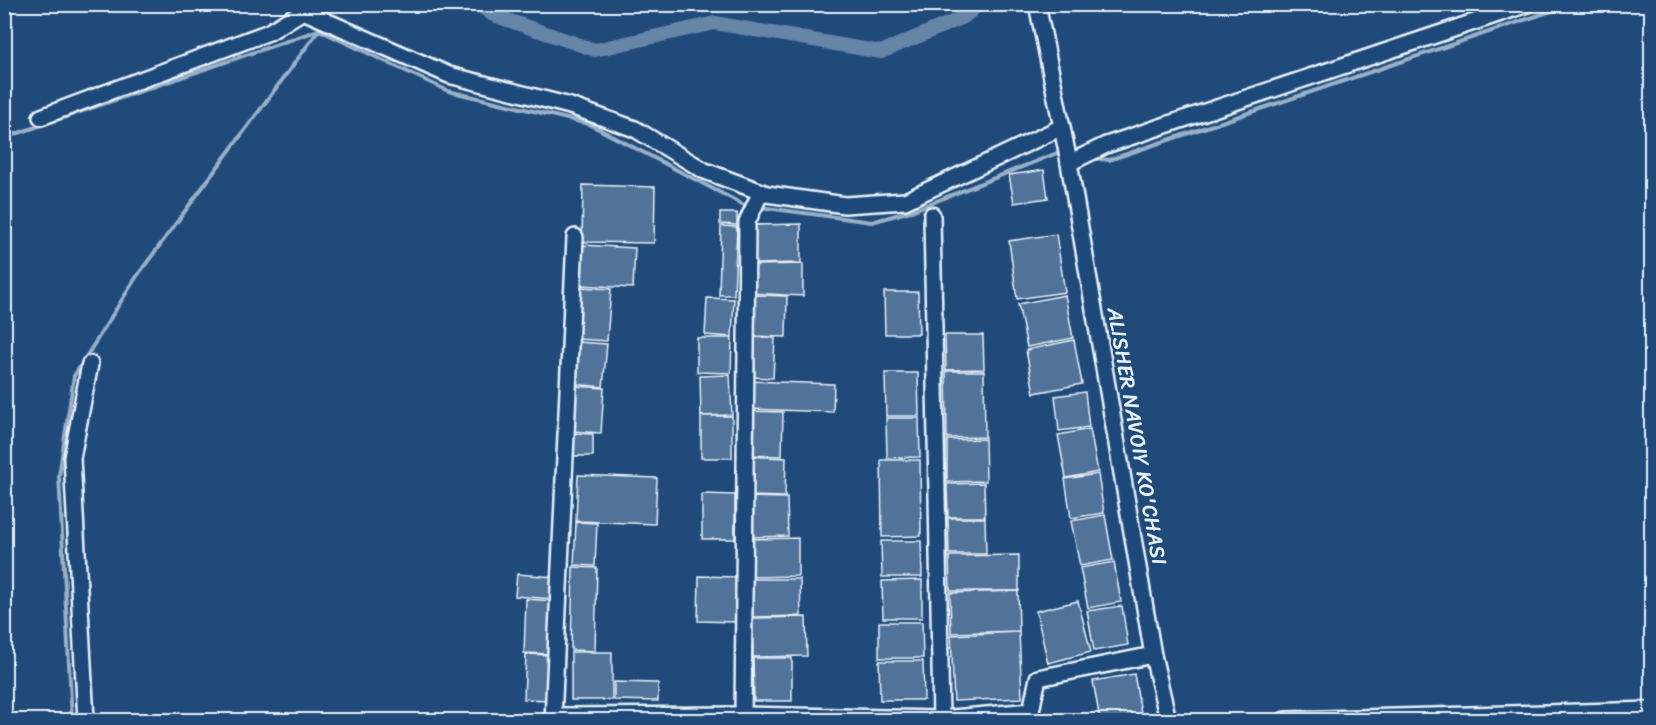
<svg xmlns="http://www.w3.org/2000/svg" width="1656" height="725" viewBox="0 0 1656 725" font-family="Sriracha,sans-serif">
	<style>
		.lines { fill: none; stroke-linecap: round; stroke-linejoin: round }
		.stream { stroke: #9ab0c7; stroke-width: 4 }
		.canal { stroke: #6685a7; stroke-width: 14 }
		.building { fill: #517399; stroke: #e8f1f8; stroke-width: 1.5 }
		.minor-casing { stroke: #e8f1f8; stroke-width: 20 }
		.minor { stroke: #1f4a7a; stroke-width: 15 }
		.labels { text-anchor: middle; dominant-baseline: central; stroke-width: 4.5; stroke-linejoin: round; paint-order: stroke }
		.street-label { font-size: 21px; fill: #e8f1f8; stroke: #1f4a7a }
	</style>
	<rect width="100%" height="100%" fill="#1f4a7a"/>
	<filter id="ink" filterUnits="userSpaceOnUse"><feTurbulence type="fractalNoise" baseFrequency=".0167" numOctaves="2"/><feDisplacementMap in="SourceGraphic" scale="12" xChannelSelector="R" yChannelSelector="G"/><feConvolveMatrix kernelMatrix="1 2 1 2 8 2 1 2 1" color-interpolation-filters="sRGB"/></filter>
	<g filter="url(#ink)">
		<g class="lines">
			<g class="stream">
				<polyline points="4,138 319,30 448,91 589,124 742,204 752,206"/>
				<polyline points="1093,158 1109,160 1572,4"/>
				<polyline points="759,207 872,222 914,210 1057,153 1065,154"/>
				<polyline points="72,720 59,476 74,376 137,276 319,30"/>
			</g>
			<polyline class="canal" points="478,4 493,15 595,50 715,23 881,52 964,17 979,4"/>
		</g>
		<g class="building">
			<polygon points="1044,170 1048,198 1014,203 1009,175"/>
			<polygon points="583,185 655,187 654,243 582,242"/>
			<polygon points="720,213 737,213 737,225 720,224"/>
			<polygon points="801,224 801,263 754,264 753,225"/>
			<polygon points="721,226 737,227 734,295 719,295"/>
			<polygon points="1056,234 1065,292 1017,299 1009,241"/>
			<polygon points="582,245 635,248 633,288 580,285"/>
			<polygon points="803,264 803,296 751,293 753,265"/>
			<polygon points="580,287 611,289 607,341 576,339"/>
			<polygon points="884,292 918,292 919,334 885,334"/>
			<polygon points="751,295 787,296 786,337 749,336"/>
			<polygon points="1065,295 1073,338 1027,347 1018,304"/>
			<polygon points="707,298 734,299 732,337 705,335"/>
			<polygon points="945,335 983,335 984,369 946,370"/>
			<polygon points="749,337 775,338 773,378 748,377"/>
			<polygon points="697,338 732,338 731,373 697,372"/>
			<polygon points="1074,340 1082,384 1034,393 1026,350"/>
			<polygon points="577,342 607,344 603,387 574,384"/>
			<polygon points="946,371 984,371 985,437 947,438"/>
			<polygon points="885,373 918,373 919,416 886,416"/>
			<polygon points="730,375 732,415 701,416 700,376"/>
			<polygon points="748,381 834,384 833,412 747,409"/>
			<polygon points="574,386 604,388 601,433 571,431"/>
			<polygon points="1085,392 1089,427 1059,431 1055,396"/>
			<polygon points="747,411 783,412 782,456 746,455"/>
			<rect x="701" y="416" width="31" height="42"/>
			<polygon points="886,418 919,418 920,457 887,458"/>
			<polygon points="1090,429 1098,472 1066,478 1058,435"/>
			<polygon points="571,433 593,434 593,456 571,456"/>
			<polygon points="985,439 986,481 947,482 947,440"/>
			<polygon points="747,456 786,458 785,497 749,496"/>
			<polygon points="881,460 920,460 921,536 882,537"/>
			<polygon points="1098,474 1104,513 1071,518 1065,479"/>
			<polygon points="578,475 657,478 655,524 576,521"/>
			<polygon points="984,483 985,517 948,517 947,484"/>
			<polygon points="702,494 735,495 735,539 702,539"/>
			<polygon points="749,497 787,498 788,536 751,537"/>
			<polygon points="1105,515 1113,560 1080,566 1071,521"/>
			<polygon points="948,518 985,518 986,554 949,554"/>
			<polygon points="576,522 597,523 595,566 574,565"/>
			<polygon points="798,538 798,576 752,577 751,539"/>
			<polygon points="881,541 921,541 922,577 882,577"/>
			<polygon points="1019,555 1019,591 950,591 949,556"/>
			<polygon points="1114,562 1121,602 1088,608 1080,568"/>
			<polygon points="573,567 597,568 595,651 571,650"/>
			<polygon points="517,574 555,577 553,599 515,596"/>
			<polygon points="699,576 737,577 736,622 698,621"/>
			<polygon points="752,579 800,579 801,616 752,617"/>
			<polygon points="922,580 922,618 883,618 882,581"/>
			<polygon points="1018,591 1019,631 951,633 950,593"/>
			<polygon points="526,599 553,601 551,654 524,653"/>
			<polygon points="1078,601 1091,652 1048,663 1036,611"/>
			<polygon points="1122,606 1128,645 1094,651 1087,611"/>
			<polygon points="806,617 807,656 753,657 752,618"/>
			<polygon points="879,622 922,622 923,658 879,658"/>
			<polygon points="1019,632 1022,698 954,701 951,635"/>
			<rect x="571" y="652" width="41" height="48"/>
			<polygon points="526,654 551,655 549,700 524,699"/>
			<polygon points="753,658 792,658 792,701 754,701"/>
			<polygon points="879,661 923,661 924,700 880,700"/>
			<polygon points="1134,674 1142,718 1100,720 1093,681"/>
			<polygon points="614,682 658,683 658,701 614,700"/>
		</g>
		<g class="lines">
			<defs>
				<g id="minor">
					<polyline points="1037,4 1068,157 1153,655 1168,720"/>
					<polyline points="41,117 269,32 303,11 449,75 570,106 635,129 705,171 767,194 845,205 905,201 1062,127"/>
					<polyline points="1069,163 1106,145 1528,4"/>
					<polyline points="932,215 941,720"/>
					<polyline points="553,716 743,715 941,719 1031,711"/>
					<polyline points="86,720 72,458 90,364"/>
					<polyline points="553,720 575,237"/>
					<polyline points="743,720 747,222 761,192"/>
					<polyline points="1032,720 1031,711 1038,678 1153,655"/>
					<polyline points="1285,720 1652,710"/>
				</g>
			</defs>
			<use href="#minor" class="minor-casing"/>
			<use href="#minor" class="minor"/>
		</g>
	</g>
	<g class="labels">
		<g class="street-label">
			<text transform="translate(1137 436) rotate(80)">ALISHER NAVOIY KO'CHASI</text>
		</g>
	</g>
	<rect width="1656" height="725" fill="none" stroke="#1f4a7a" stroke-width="24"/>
	<rect x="12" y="12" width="1632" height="701" fill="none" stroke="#e8f1f8" stroke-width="2" filter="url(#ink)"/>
</svg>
